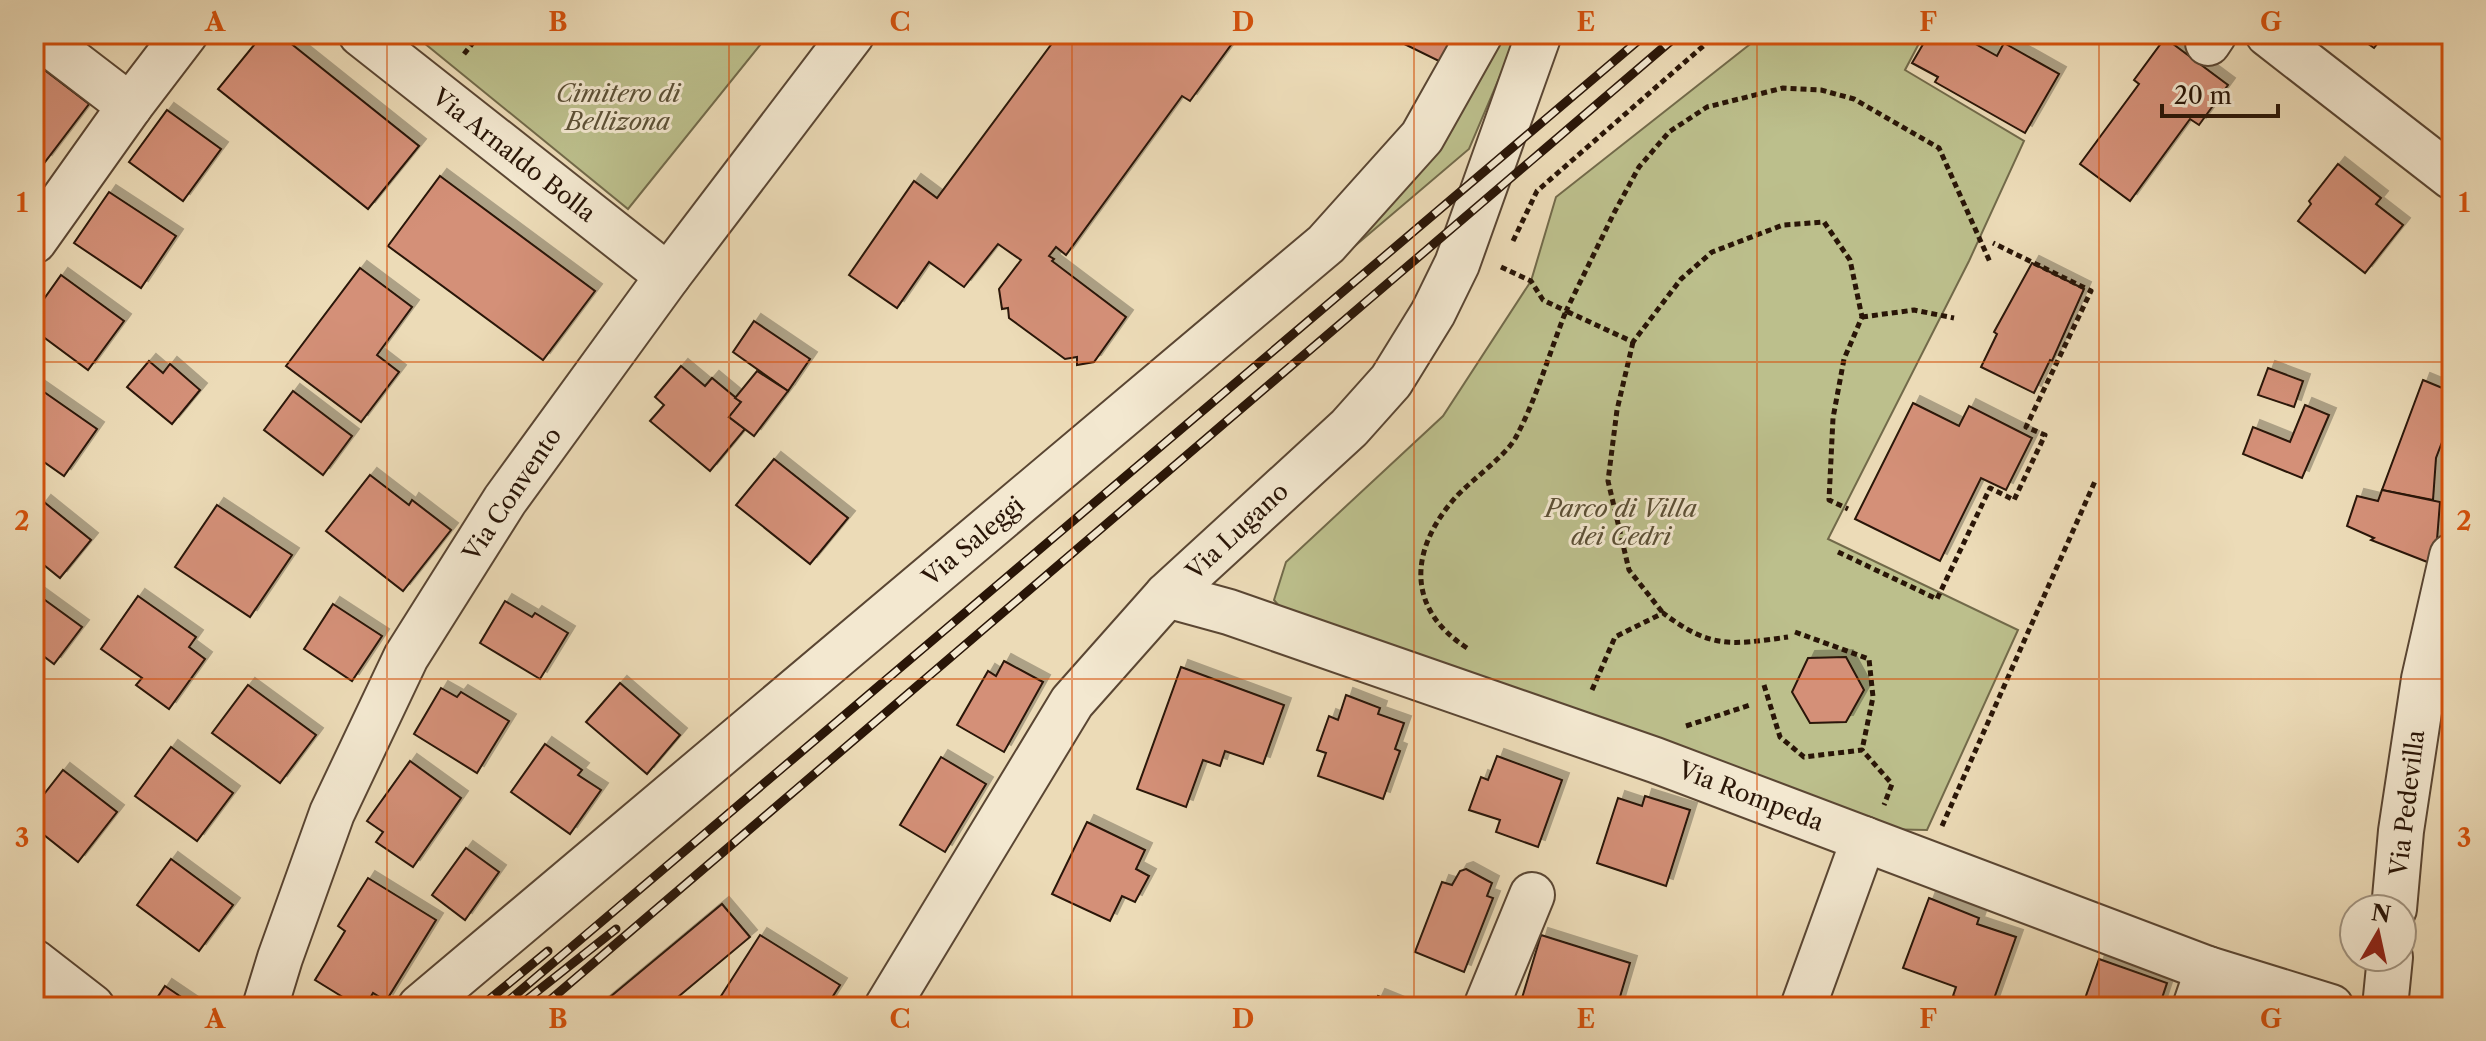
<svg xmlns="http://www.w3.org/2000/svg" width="2486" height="1041" viewBox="0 0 2486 1041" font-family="'Libre Caslon Text',serif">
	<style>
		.green { fill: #bcbf8c; stroke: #726a4a; stroke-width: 2 }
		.building { fill: #d49078; stroke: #291507; stroke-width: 2; filter: url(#shadow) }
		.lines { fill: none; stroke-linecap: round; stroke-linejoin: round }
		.minor-casing { stroke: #5a4633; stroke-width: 48 }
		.path { stroke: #291507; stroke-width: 5; stroke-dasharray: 6 4; stroke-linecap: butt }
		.minor { stroke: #f3e8d0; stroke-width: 44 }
		.rail-casing { stroke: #291507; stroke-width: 9 }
		.rail { stroke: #f3e8d0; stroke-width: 6; stroke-dasharray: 18; stroke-linecap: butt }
		.grid { fill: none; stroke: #d5520c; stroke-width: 2; stroke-opacity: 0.55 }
		.labels { text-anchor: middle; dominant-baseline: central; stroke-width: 6; stroke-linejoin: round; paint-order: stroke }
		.park-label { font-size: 24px; font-style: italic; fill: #5c5036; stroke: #f3e8d0 }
		.street-label { font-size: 24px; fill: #291507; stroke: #f3e8d0 }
		.neatline { fill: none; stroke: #d5520c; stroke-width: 3 }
		.grid-label { font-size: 26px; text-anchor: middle; font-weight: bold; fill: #d5520c }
	</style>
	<defs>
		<filter id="shadow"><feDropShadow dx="7" dy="-7" stdDeviation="0" flood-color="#0004"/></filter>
	</defs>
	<rect width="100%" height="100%" fill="#ecdbb7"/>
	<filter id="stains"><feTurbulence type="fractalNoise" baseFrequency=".0025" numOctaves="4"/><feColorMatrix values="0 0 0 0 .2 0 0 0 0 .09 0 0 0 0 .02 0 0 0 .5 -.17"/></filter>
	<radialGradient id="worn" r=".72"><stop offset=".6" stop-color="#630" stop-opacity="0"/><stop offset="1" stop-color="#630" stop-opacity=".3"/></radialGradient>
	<g class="green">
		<polygon points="413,34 769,34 628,209"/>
		<polygon points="1492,34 1518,34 1469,149 1336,262"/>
		<polygon points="1763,34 1924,34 1905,70 2024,141 1969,261 1828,539 2018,630 1927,830 1875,829 1296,626 1274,600 1286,562 1443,416 1531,281 1556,197"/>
	</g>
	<g class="building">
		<polygon points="263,34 279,34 419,146 368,209 218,89"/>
		<polygon points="1059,34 1239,34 1190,101 1182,96 1066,255 1056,247 1049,256 1054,259 1052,261 1126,317 1094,362 1077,365 1077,357 1065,359 1009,318 1008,308 1002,309 999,289 1021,260 998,244 964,287 929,262 897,308 849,275 914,181 937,198"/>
		<polygon points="1384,34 1468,34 1453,68"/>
		<polygon points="1929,34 1952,34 1960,39 1961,36 1997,56 2004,43 2059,74 2025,133 1935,82 1938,77 1912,63"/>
		<polygon points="2354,34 2385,34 2374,48"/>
		<polygon points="2165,38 2228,85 2199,125 2190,119 2130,201 2080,164 2139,84 2134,80"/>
		<polygon points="34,62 89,104 45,162 34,153"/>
		<polygon points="167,110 221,149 183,201 129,162"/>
		<polygon points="2338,164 2381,198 2376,204 2403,225 2365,273 2298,221 2311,204 2309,201"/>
		<polygon points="440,176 595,291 543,360 388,246"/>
		<polygon points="109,192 176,236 141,288 74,243"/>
		<polygon points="2032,263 2084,289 2052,361 2050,360 2034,393 1981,367 1997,334 1994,332"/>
		<polygon points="360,268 412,307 377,355 399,372 361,422 286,366"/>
		<polygon points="61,275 124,321 88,370 34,330 34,313"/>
		<polygon points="754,321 810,359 788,391 733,352"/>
		<polygon points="149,361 163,373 170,364 200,390 172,424 127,387"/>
		<polygon points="681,366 705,386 712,378 741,402 729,417 745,429 710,471 650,421 664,405 655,397"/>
		<polygon points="2268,368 2303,381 2294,407 2258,395"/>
		<polygon points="757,371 788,391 754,436 729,417 741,402 735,398"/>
		<polygon points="2423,380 2452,392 2452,416 2436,458 2433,500 2382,490"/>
		<polygon points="34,385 97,429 64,476 34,455"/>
		<polygon points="293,391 352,436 323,475 264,430"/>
		<polygon points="1913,403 1959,426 1969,406 2032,438 2006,490 1981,478 1940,561 1855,519"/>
		<polygon points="2305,405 2329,415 2302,478 2243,454 2253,427 2290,442"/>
		<polygon points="774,459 848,518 810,564 736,505"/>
		<polygon points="370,475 409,505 412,500 451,530 403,591 326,531"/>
		<polygon points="2382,490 2440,502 2435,565 2371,540 2374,538 2347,526 2357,496 2378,501"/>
		<polygon points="44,502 91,540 60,578 34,557 34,515"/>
		<polygon points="217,505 292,555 250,617 175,567"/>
		<polygon points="34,592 82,627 54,664 34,649"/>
		<polygon points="138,596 196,637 189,647 205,659 169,709 136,685 142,678 101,649"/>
		<polygon points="505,601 532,617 535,613 568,633 540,679 480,643"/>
		<polygon points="333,604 382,636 352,681 304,649"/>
		<polygon points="1846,657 1864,690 1846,722 1810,723 1792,692 1808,658"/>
		<polygon points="1004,661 1043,682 1004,752 957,725 988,671 996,676"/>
		<polygon points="1181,667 1284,705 1263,764 1225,751 1220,766 1203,760 1186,807 1137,789"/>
		<polygon points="620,683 680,735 647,774 586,722"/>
		<polygon points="248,685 316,735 280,783 212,733"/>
		<polygon points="441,688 457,697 461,692 509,721 477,773 414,734"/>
		<polygon points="1346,695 1380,708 1378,714 1404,723 1395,749 1400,751 1383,799 1318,776 1326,753 1317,750 1329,716 1338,720"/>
		<polygon points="545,744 582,770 578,775 601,790 570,834 511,792"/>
		<polygon points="171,747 233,793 197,841 135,796"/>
		<polygon points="1497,756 1562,780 1538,847 1496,832 1500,820 1469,810 1481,777 1488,780"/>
		<polygon points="941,757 986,784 945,852 900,825"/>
		<polygon points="410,761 461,798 413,867 376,842 383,832 367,821"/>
		<polygon points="63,770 117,812 78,862 34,827 34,807"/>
		<polygon points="1645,796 1690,810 1666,886 1597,863 1618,798 1642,806"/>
		<polygon points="1087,822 1145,850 1136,869 1149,876 1135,902 1122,896 1110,921 1052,894"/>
		<polygon points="466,848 499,872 465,920 432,895"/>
		<polygon points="171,859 233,905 199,951 137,905"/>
		<polygon points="1466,869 1492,883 1487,896 1493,898 1464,972 1415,952 1442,882 1452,885 1460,871"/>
		<polygon points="368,878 436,920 386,1001 373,993 365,1007 359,1007 315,980 345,931 338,926"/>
		<polygon points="1929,898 1979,918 1977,924 2016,937 1991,1007 1983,1007 1953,996 1956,987 1903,968"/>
		<polygon points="722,904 750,937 666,1007 598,1007"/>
		<polygon points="760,935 840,985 826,1007 714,1007"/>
		<polygon points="1541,935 1630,963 1617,1007 1551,1007 1522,998"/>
		<polygon points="2099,959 2167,983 2159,1007 2082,1007"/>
		<polygon points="165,986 196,1007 151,1007"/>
		<polygon points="1378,996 1405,1007 1373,1007"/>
	</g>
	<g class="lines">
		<defs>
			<g id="minor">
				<polyline points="36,34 130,106"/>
				<polyline points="361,34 668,276"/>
				<polyline points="2268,34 2452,177"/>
				<polyline points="2208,43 2214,34"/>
				<polyline points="34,241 130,106 185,34"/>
				<polyline points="1167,595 1229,612 1655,760 2208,969 2331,1007"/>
				<polyline points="2394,909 2401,831 2424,679 2452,556"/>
				<polyline points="34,962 92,1007"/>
				<polyline points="265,1007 280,958 332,813 406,657 505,500 668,276 852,34"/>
				<polyline points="420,1007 1326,244 1422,137 1480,34"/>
				<polyline points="887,1007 1072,702 1167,595 1349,428 1391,381 1433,313 1457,264 1539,34"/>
				<polyline points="1486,1007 1532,895"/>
				<polyline points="1803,1007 1864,839"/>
				<polyline points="2195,1007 2208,969"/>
				<polyline points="2385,1007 2390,957"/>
			</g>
		</defs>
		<use href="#minor" class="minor-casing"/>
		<g class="path">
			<polyline points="464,54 480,34"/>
			<polyline points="1513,241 1537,191 1717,34"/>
			<polyline points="1501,267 1531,281 1543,300 1566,311 1614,213 1639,167 1669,132 1707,107 1783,88 1821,90 1854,99 1939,148 1990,262"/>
			<polyline points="1862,317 1914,310 1954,318"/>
			<polyline points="1633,342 1617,410 1608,481 1629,570 1663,613"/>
			<polyline points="1838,552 1937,599 1990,488 2014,500 2045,435 2026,427 2091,291 1993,243"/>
			<polyline points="1795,632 1869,659 1873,697 1862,750"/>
			<path d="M 1467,648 C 1405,608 1410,549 1455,498 C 1471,480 1506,456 1516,437 C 1536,400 1550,351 1566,311 L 1633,342 L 1681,279 L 1712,252 L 1783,225 L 1824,222 L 1850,260 L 1862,317 L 1844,359 L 1833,418 L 1829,500 L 1848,509"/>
			<polyline points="1764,685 1780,737 1804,757 1862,750 1892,784 1884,805"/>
			<path d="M 1592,690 L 1615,637 L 1663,613 C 1711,649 1730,645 1788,637"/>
			<polyline points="1686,726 1750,705"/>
			<polyline points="1942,826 2096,479"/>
		</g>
		<use href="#minor" class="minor"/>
		<defs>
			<g id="rail">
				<polyline points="525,1001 616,929"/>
				<polyline points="480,1007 548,951"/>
				<polyline points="501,1007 1646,34"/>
				<polyline points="542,1007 1679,34"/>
			</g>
		</defs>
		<use href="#rail" class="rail-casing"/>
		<use href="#rail" class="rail"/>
	</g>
	<path class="grid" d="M 387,34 L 387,1007M 729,34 L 729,1007M 1072,34 L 1072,1007M 1414,34 L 1414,1007M 1757,34 L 1757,1007M 2099,34 L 2099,1007M 34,362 L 2452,362M 34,679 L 2452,679"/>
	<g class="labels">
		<g class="park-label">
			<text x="618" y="93">Cimitero di<tspan x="618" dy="28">Bellizona</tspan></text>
			<text x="1621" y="508">Parco di Villa<tspan x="1621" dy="28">dei Cedri</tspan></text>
		</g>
		<g class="street-label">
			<text transform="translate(514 155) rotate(38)">Via Arnaldo Bolla</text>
			<text transform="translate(512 494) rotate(-56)">Via Convento</text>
			<text transform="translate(1237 531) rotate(-43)">Via Lugano</text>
			<text transform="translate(973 541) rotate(-40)">Via Saleggi</text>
			<text transform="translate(1751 796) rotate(21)">Via Rompeda</text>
			<text transform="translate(2407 803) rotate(-83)">Via Pedevilla</text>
		</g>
	</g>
	<rect width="2486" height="1041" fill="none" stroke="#ecdbb7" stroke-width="88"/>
	<g transform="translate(2378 933) rotate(9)"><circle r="38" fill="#f3e8d0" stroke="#a29480" stroke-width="2"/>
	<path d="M0-6L14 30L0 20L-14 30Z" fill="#8f2418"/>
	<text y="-12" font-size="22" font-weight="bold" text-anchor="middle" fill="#291507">N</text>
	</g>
	<path d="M2162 104v12h116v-12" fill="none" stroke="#291507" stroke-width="4"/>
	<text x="2174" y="104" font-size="24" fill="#291507" stroke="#f3e8d0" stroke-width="6" paint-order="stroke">20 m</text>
	<rect x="44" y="44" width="2398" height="953" class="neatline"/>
	<g class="grid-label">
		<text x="215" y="31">A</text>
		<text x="558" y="31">B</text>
		<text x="900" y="31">C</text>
		<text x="1243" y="31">D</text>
		<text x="1586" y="31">E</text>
		<text x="1928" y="31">F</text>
		<text x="2271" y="31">G</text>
		<text x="22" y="212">1</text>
		<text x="2464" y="212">1</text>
		<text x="22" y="530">2</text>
		<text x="2464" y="530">2</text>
		<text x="22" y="847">3</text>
		<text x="2464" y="847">3</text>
		<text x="215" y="1028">A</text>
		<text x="558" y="1028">B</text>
		<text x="900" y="1028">C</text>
		<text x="1243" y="1028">D</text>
		<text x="1586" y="1028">E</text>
		<text x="1928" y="1028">F</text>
		<text x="2271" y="1028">G</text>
	</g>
	<rect width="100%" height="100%" filter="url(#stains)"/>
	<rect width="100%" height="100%" fill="url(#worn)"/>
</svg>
